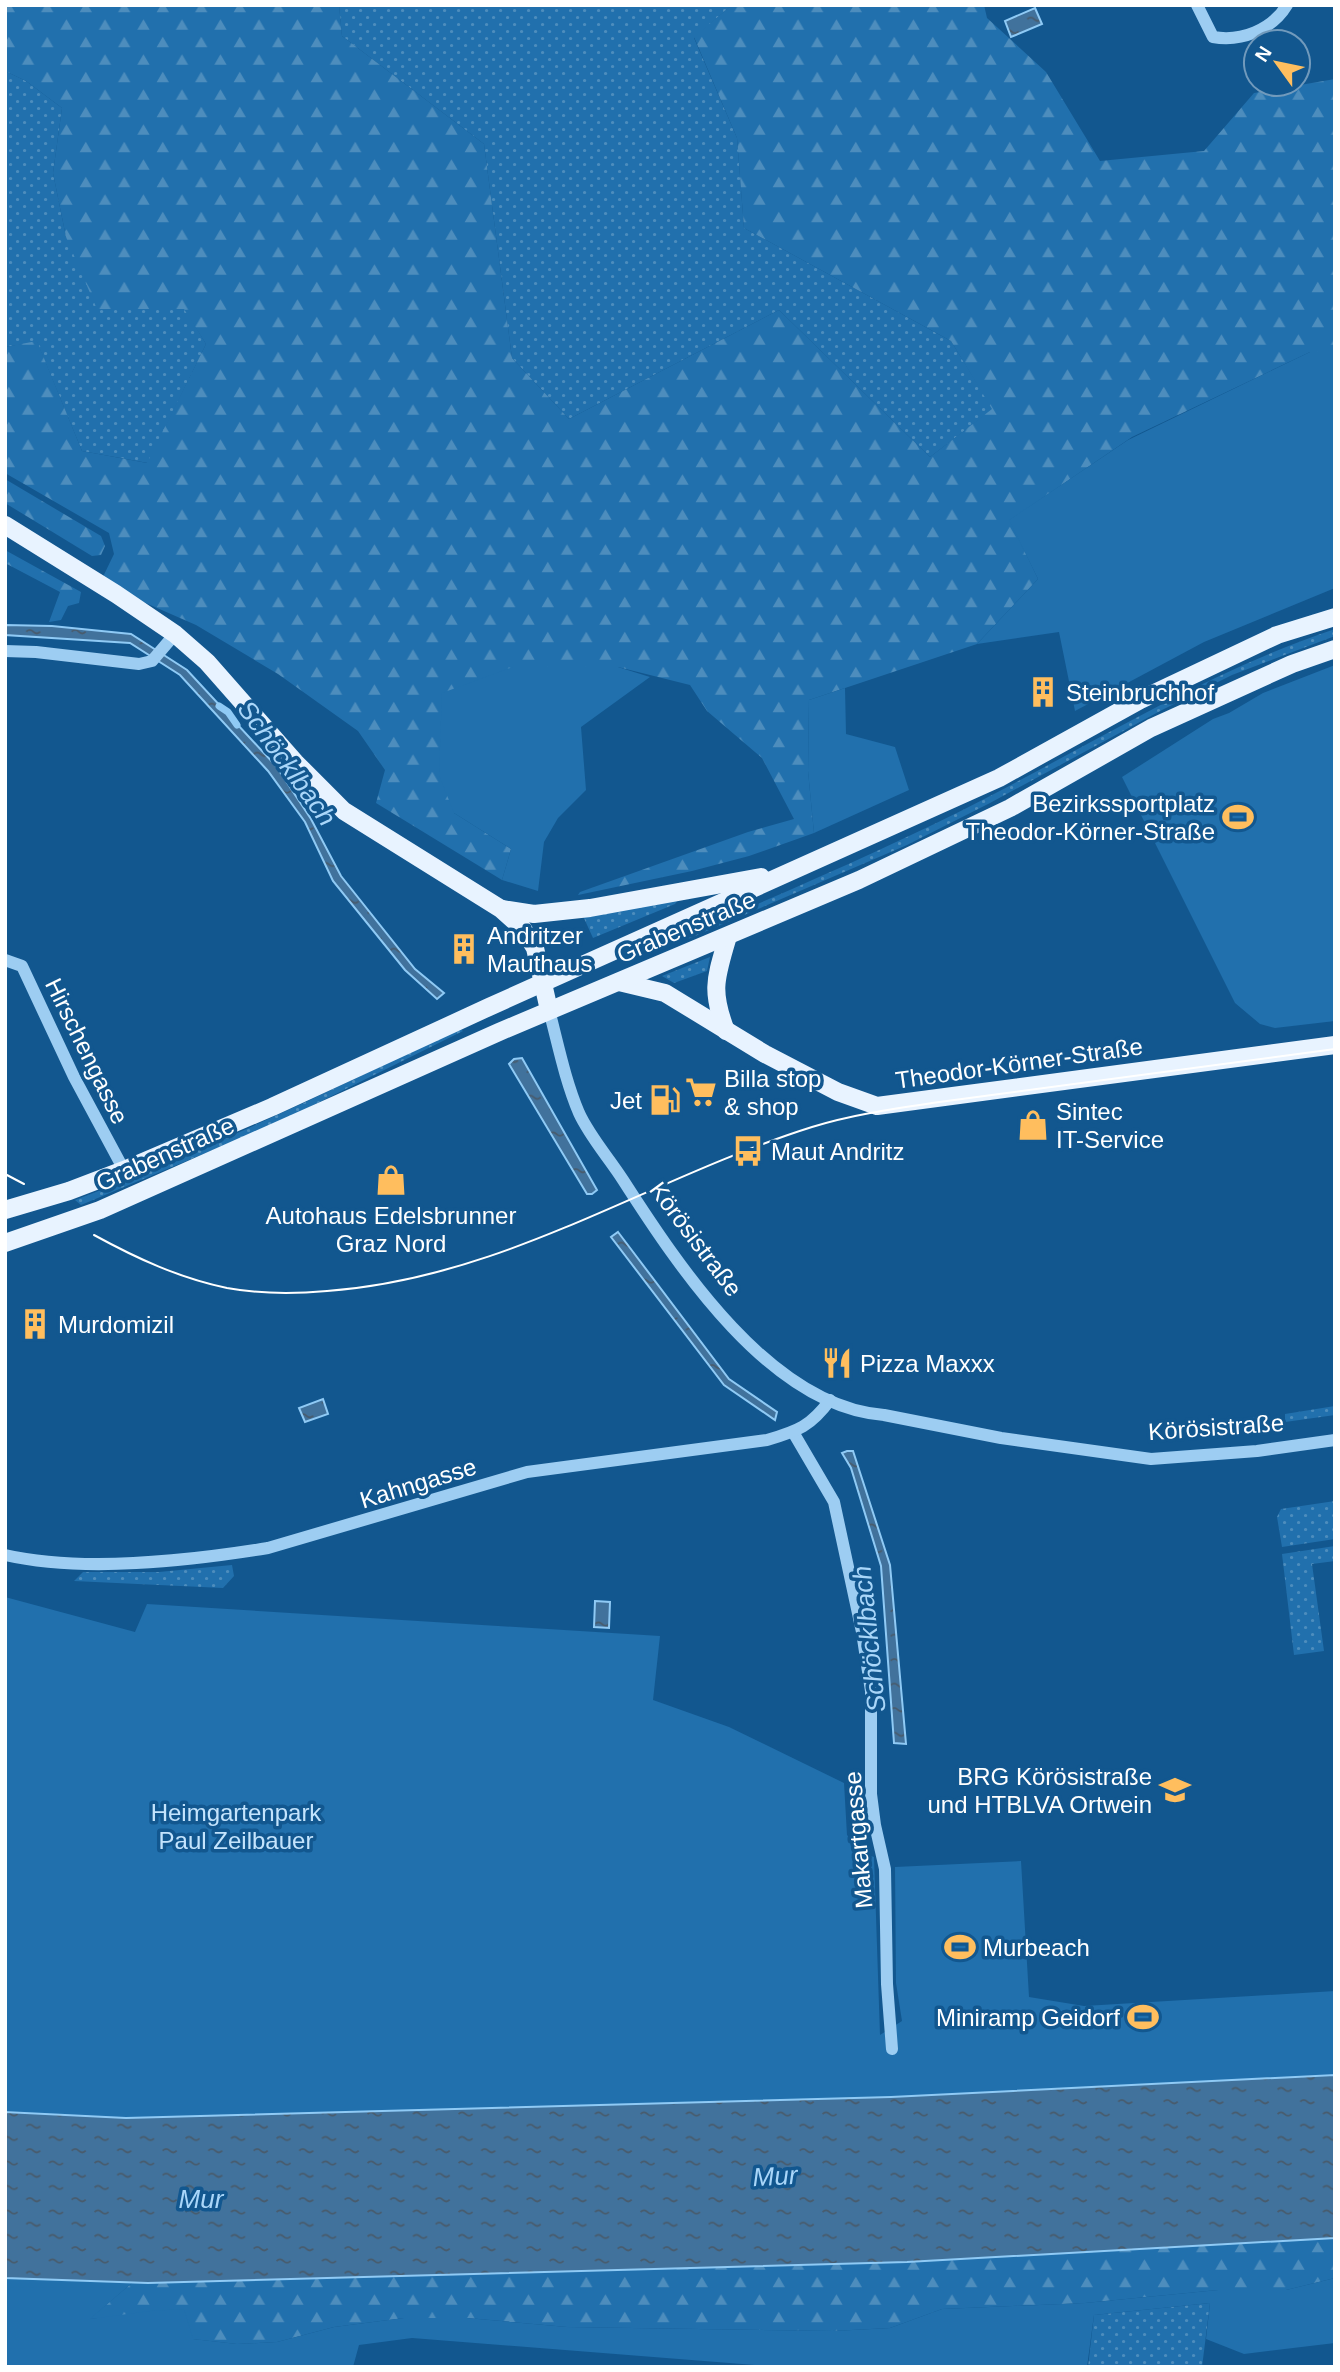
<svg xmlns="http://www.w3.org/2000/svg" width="1340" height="2372" viewBox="0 0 1340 2372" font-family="Arial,sans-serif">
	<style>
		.grass { fill: url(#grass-dots) }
		.forest { fill: url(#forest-firs) }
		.green { fill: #2170ad }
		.water { fill: url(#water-ripples); stroke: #8fcaf5; stroke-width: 2 }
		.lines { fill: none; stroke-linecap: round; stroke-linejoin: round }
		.stream { stroke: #8fcaf5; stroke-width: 7 }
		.minor { stroke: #9dcdf2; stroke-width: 12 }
		.major { stroke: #e8f3ff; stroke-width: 18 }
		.tram { stroke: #fff; stroke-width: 2 }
		.labels { text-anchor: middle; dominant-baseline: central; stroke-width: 7; stroke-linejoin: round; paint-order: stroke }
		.poi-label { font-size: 24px; fill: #fff; stroke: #12578f; text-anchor: start }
		.street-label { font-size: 24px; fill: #fff; stroke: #12578f }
		.park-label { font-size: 24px; fill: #c4e4fd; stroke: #12578f }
		.water-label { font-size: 26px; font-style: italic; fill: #a9d6f9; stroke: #12578f }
	</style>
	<defs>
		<pattern id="grass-dots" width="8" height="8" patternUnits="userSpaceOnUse" patternTransform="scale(1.75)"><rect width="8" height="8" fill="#2170ad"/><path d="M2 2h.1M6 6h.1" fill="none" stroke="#4d8dbd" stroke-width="1.8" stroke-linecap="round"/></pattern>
		<pattern id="forest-firs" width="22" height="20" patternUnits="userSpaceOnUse" patternTransform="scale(1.75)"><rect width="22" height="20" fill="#2170ad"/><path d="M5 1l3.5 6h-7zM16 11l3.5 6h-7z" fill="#4d8dbd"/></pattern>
		<pattern id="water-ripples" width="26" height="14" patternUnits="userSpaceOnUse" patternTransform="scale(1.75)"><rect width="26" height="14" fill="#41729c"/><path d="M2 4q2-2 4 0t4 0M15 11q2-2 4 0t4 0" fill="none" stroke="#485b6c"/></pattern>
	</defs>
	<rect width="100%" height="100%" fill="#12578f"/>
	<g class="grass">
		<polygon points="339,5 732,5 694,38 737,138 744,228 951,341 993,409 930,457 779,310 569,419 512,358 484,144 342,36"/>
		<polygon points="5,71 26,81 62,108 53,173 66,237 185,309 206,344 148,463 82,451 37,342 5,347"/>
		<path d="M 1335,629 L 1335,636 L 1232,675 L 1162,710 L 990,803 L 907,845 L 688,939 L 684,936 C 787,891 892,847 992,795 C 1105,736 1213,670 1335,629 Z"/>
		<polygon points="678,900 675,904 593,938 583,916"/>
		<polygon points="710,957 707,971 674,983 662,976"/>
		<path d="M 459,1028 L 463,1031 L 273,1125 L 81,1205 L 75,1200 C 206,1151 333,1090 459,1028 Z"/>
		<polygon points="1335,1406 1335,1415 1285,1422 1285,1414"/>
		<polygon points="1268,1416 1270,1426 1208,1430 1206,1422"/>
		<polygon points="1335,1501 1335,1539 1282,1547 1277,1517 1281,1509"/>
		<polygon points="1335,1546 1335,1561 1312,1564 1324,1651 1294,1655 1282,1554"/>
		<polygon points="232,1565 234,1576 223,1588 74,1581 83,1572 159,1572"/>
		<polygon points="1210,2303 1202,2367 1088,2367 1094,2315"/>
	</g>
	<g class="forest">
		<polygon points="5,5 339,5 342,36 484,144 512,358 569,419 779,310 930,457 992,409 951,341 744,228 737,138 694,37 732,5 984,5 987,18 1046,72 1100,161 1204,151 1254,93 1335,79 1335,352 1310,352 1132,437 1010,520 1038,579 977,644 809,700 808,771 814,833 749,856 692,871 578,895 580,892 748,832 794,819 762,758 707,711 690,685 618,667 454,813 511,849 502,880 376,803 385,770 358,731 278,674 196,625 100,583 114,554 109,533 5,473 5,347 37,341 82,451 147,463 206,344 184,309 97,309 66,237 53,173 62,108 26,81 5,71"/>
		<polygon points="5,479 101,536 105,546 101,555 92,556 5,503"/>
		<polygon points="5,550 81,592 79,603 68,606 61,620 49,622 60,592 5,563"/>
		<polygon points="1335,2238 1335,2278 1286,2290 1218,2290 1085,2303 942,2309 890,2328 833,2331 567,2327 467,2318 404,2318 334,2327 277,2342 237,2344 192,2339 111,2318 89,2319 132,2283 907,2262"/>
	</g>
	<g class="green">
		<polygon points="1310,352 1335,352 1335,588 1204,642 1075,711 1059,632 977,644 1038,579 1009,520 1128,440"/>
		<polygon points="1335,665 1335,1021 1275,1028 1260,1024 1235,1003 1122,777 1213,719 1229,713 1263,693"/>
		<polygon points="513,667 618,667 650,677 581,727 586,790 558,818 544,842 538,891 502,880 511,849 454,813 439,775 442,693"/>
		<polygon points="845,688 846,734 895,747 909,790 814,833 808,771 809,700"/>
		<polygon points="5,1597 135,1632 147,1604 660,1636 653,1700 729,1727 844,1783 847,1835 863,1853 874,1857 880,2035 902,2021 896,1983 895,1867 1021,1861 1029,1997 1084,2006 1335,1991 1335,2075 891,2097 126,2118 5,2112"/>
		<polygon points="5,2278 132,2283 90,2319 150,2311 184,2309 193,2339 237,2344 277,2342 334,2327 404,2318 467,2318 567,2327 833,2331 890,2328 942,2309 1085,2303 1218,2290 1286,2290 1335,2278 1335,2343 1244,2354 1206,2339 1210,2303 1094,2315 1087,2367 780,2367 412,2338 359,2345 353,2367 5,2367"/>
	</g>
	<g class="water">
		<polygon points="1035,8 1042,24 1011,37 1005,21"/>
		<polygon points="5,625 52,626 131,634 187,670 276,766 311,819 341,876 415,969 444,993 437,999 405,970 333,881 305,822 268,771 180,675 130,643 5,635"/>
		<polygon points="522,1058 597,1190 592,1194 587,1194 509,1064 514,1059"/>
		<polygon points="618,1232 729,1379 777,1412 775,1420 724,1385 611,1237"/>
		<polygon points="323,1399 328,1414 305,1422 299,1408"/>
		<polygon points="847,1451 853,1451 890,1565 906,1744 894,1743 881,1566 851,1468 842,1453"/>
		<polygon points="595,1601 610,1602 609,1628 594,1627"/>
		<polygon points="1335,2075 1335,2238 907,2262 148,2283 5,2278 5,2112 126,2118 891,2097"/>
	</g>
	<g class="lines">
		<polyline class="stream" points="219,706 228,712 237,725"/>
		<g class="minor">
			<path d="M 1197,5 L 1213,37 C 1241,42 1272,30 1287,5"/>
			<polyline points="5,651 36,652 139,664 152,661 175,634"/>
			<polyline points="5,960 22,966 74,1077 124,1170"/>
			<path d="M 549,1010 C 558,1044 565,1080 579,1113 C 590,1137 609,1158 623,1180 C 679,1267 771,1407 884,1415 L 1001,1438 L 1151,1459 L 1257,1451 L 1335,1440"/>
			<polyline points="793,1432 834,1502 862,1632 871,1691 871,1794 875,1825 885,1869 887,1984 892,2049"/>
			<path d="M 5,1555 C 84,1573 188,1561 268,1548 L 527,1472 L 767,1440 C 798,1431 811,1426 830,1400"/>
		</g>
		<g class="major">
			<polyline points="5,525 116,594 175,634 207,662 295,762 344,811 501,909 523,929 535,948 549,1010"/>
			<polyline points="502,909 534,914 590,908 761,877"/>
			<polyline points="619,982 665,993 765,1054 838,1092 877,1106 1335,1045"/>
			<path d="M 726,1031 C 710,989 716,978 728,936"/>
			<polyline points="5,1210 69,1191 124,1170 272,1107 489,1007 999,778 1140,700 1277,635 1335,617"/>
			<polyline points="5,1243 100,1210 499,1032 859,880 1010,808 1151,728 1292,664 1335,649"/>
		</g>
		<g class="tram">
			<polyline points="5,1174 24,1184"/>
			<path d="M 94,1235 C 136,1258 179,1278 227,1288 C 260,1294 294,1294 327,1291 C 505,1278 647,1179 812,1127 C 851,1115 892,1109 932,1103 L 1335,1049"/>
		</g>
	</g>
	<defs>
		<symbol id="building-bare" viewBox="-9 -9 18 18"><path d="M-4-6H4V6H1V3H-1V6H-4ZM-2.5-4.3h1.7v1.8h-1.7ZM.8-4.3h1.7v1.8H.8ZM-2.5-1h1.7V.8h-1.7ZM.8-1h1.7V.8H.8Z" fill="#ffbe5e" stroke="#12578f" stroke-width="2.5" paint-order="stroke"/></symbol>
		<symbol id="stadium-bare" viewBox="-9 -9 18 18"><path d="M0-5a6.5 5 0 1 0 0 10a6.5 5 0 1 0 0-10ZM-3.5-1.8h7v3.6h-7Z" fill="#ffbe5e" stroke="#12578f" stroke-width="2.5" paint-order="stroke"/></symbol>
		<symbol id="supermarket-bare" viewBox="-9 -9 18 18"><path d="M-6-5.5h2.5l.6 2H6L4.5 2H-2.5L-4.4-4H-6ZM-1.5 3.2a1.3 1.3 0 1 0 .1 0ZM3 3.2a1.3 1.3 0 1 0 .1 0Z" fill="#ffbe5e" stroke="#12578f" stroke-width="2.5" paint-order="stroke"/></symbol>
		<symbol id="fuel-bare" viewBox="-9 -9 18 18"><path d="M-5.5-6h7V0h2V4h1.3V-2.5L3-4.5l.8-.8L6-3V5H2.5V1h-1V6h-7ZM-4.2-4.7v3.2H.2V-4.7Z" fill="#ffbe5e" stroke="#12578f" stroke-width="2.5" paint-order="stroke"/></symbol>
		<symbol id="shop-bare" viewBox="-9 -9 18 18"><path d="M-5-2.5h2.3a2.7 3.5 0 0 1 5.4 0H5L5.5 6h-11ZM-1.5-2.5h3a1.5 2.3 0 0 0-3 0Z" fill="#ffbe5e" stroke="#12578f" stroke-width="2.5" paint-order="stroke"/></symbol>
		<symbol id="bus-bare" viewBox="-9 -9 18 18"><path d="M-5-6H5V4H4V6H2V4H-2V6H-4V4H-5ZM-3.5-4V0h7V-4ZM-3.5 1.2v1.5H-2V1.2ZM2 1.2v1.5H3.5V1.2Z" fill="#ffbe5e" stroke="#12578f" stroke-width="2.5" paint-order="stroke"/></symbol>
		<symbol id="restaurant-bare" viewBox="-9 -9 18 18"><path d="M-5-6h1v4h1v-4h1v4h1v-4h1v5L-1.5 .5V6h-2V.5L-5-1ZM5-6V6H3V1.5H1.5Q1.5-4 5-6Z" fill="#ffbe5e" stroke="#12578f" stroke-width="2.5" paint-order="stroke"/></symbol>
		<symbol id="school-bare" viewBox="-9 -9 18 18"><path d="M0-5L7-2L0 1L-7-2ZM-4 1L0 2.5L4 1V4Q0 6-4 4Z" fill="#ffbe5e" stroke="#12578f" stroke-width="2.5" paint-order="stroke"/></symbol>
	</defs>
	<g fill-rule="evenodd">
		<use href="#building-bare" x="1021" y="670" width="44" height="44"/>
		<use href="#stadium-bare" x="1216" y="795" width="44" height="44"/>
		<use href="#building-bare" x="442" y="927" width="44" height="44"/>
		<use href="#supermarket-bare" x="679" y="1070" width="44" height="44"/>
		<use href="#fuel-bare" x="643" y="1078" width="44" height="44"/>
		<use href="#shop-bare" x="1011" y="1103" width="44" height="44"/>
		<use href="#bus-bare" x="726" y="1129" width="44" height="44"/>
		<use href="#shop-bare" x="369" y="1158" width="44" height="44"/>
		<use href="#building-bare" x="13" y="1302" width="44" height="44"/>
		<use href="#restaurant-bare" x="815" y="1341" width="44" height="44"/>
		<use href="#school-bare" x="1153" y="1768" width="44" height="44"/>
		<use href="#stadium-bare" x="938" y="1925" width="44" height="44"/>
		<use href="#stadium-bare" x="1121" y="1995" width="44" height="44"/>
	</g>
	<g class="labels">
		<g class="poi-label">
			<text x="1066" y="692">Steinbruchhof</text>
			<text x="1215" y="803" text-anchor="end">Bezirkssportplatz<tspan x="1215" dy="28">Theodor-Körner-Straße</tspan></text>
			<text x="487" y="935">Andritzer<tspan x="487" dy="28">Mauthaus</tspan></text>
			<text x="724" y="1078">Billa stop<tspan x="724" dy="28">&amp; shop</tspan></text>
			<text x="642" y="1100" text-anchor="end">Jet</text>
			<text x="1056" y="1111">Sintec<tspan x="1056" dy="28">IT-Service</tspan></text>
			<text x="771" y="1151">Maut Andritz</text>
			<text x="391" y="1215" text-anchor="middle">Autohaus Edelsbrunner<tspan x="391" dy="28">Graz Nord</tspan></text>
			<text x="58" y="1324">Murdomizil</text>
			<text x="860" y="1363">Pizza Maxxx</text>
			<text x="1152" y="1776" text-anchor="end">BRG Körösistraße<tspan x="1152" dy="28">und HTBLVA Ortwein</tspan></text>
			<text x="983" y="1947">Murbeach</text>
			<text x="1120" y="2017" text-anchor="end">Miniramp Geidorf</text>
		</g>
		<g class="street-label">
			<text transform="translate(686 927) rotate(-23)">Grabenstraße</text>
			<text transform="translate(87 1051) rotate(64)">Hirschengasse</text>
			<text transform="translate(1019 1063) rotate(-8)">Theodor-Körner-Straße</text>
			<text transform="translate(165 1154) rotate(-24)">Grabenstraße</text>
			<text transform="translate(696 1239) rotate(53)">Körösistraße</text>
			<text transform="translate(1216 1427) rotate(-4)">Körösistraße</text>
			<text transform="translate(418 1483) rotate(-17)">Kahngasse</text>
			<text transform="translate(858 1840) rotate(-95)">Makartgasse</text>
		</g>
		<g class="park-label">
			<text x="236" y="1812">Heimgartenpark<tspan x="236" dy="28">Paul Zeilbauer</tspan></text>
		</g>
		<g class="water-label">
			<text transform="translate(287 763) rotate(54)">Schöcklbach</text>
			<text transform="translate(869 1639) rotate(-96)">Schöcklbach</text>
			<text transform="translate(775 2176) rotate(-3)">Mur</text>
			<text x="201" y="2199">Mur</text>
		</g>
	</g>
	<rect width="1340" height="2372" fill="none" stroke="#ffffff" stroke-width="14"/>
	<g transform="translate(1277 63) rotate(303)"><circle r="33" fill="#12578f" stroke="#719abc" stroke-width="2"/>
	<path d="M0-5L12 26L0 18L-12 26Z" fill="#ffbe5e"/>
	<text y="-10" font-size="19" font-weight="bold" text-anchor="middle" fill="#ffffff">N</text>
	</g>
</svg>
